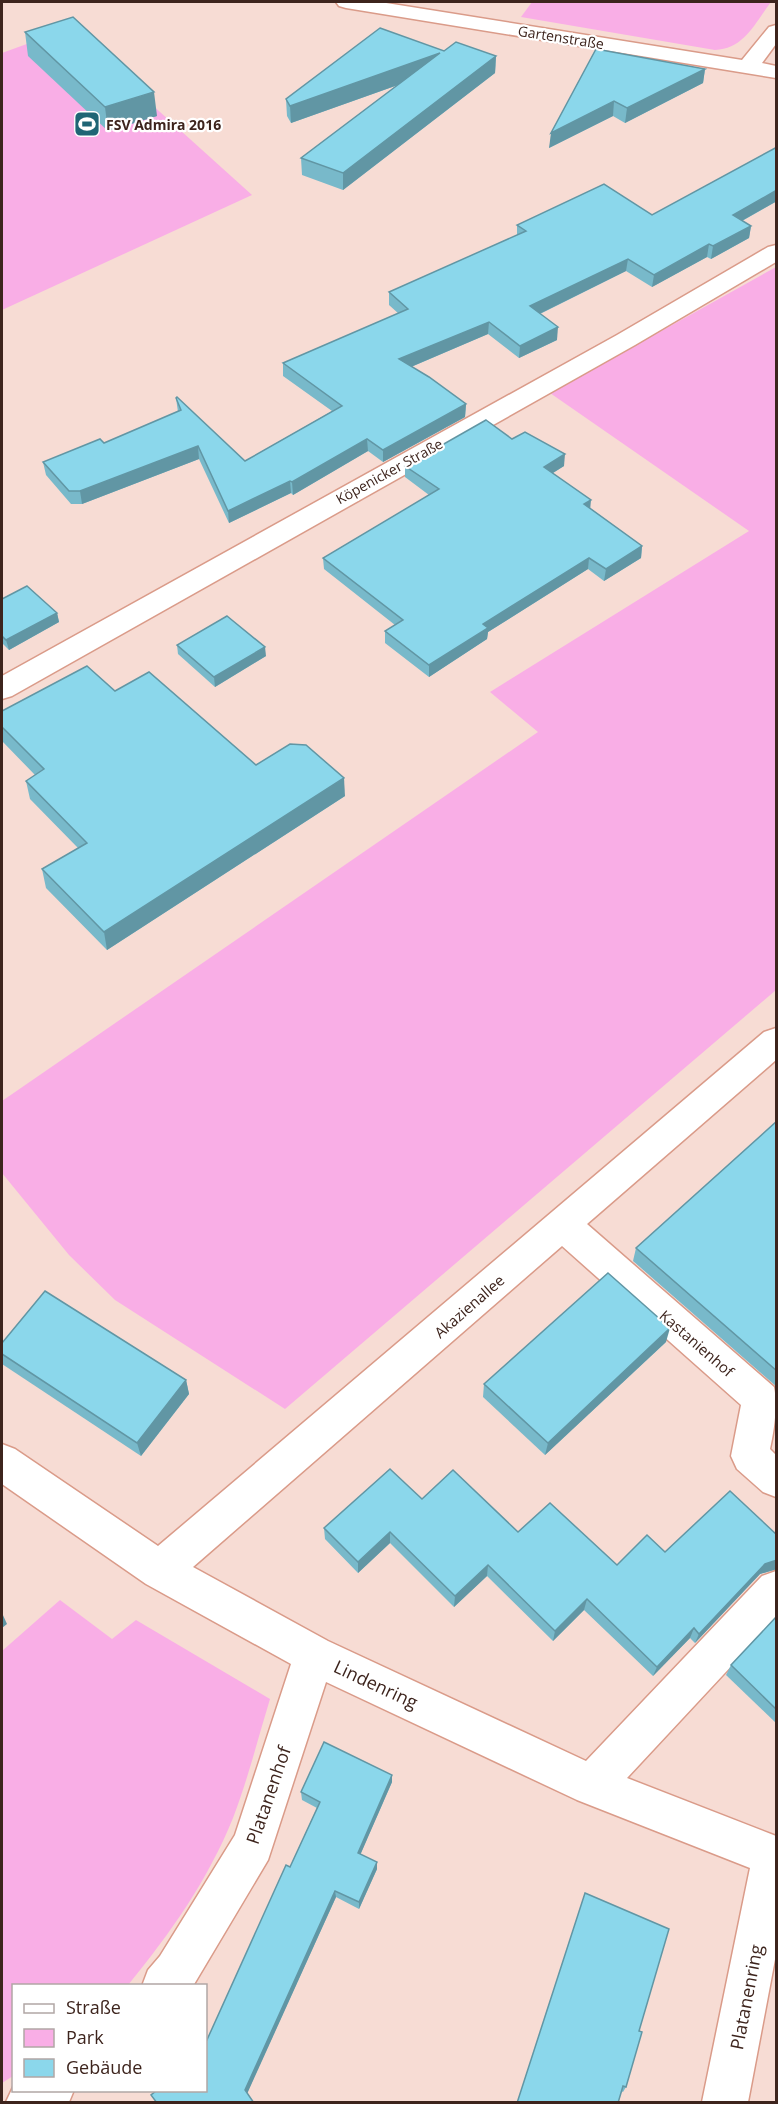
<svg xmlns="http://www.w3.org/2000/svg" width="778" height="2104" viewBox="0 0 778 2104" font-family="'Open Sans',sans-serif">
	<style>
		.green { fill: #f9aee6 }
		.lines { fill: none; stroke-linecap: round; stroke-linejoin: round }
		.minor-casing { stroke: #da9b89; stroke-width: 3 }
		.minor { fill: #fff; fill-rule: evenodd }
		.wall { fill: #78b9ca }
		.shaded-wall { fill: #6196a4 }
		.building { fill: #8bd7eb; stroke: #6196a4; stroke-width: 1.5 }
		.labels { text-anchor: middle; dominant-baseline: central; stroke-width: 4.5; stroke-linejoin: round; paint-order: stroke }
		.far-street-label { font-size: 14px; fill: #3d241d; stroke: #fff }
		.far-poi-label { font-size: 14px; font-weight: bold; fill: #3d241d; stroke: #fff; text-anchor: start }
		.street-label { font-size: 15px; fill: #3d241d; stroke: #fff }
		.near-street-label { font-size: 18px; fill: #3d241d; stroke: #fff }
	</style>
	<rect width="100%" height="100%" fill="#f7dcd4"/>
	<g class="green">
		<path d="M 532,2 L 771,2 C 755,23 744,49 715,50 L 521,17 Z"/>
		<polygon points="68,29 252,195 2,310 2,53"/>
		<polygon points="776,267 776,990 285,1409 115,1300 69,1255 2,1173 2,1101 538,732 490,692 749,531 550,393"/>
		<path d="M 60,1600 L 112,1639 L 136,1620 L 270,1699 C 258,1738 248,1779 233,1818 C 208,1880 170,1934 128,1985 L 14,1986 L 13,2076 L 2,2083 L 2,1651 Z"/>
	</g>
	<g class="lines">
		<defs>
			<g id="minor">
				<polygon points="336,2 380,2 742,60 769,27 776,25 776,44 762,63 776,66 776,78 346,8 339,6"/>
				<polygon points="776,245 776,262 635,345 12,696 2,699 2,676 617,335 768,247"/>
				<path d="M 776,1028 L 776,1060 L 587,1224 L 774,1387 C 778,1405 774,1431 770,1449 L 776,1455 L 776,1497 L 763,1492 L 737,1469 L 731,1456 L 741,1405 L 562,1246 L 193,1567 L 328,1641 L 586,1761 L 762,1576 L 776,1571 L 776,1618 L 627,1778 L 776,1836 L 776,1954 L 748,2102 L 702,2102 L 750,1868 L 577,1800 L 326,1682 L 268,1860 L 193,1986 L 142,1986 L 148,1970 L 160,1956 L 235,1835 L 291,1664 L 146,1584 L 2,1484 L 2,1444 L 15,1449 L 158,1546 L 764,1032 Z"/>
				<polygon points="14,2085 14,2090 74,2090 69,2102 6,2102"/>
			</g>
		</defs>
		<use href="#minor" class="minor-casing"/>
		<use href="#minor" class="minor"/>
	</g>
	<g class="wall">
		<polygon points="25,32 157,116 108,131 28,56"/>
		<polygon points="596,49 705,69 703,83 625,123 613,116 549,148"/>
		<polygon points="444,51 496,56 495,73 343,190 302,175 301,158 398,85 291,123 287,116 286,99"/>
		<polygon points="777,201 742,221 751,226 749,238 711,259 707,257 652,287 626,271 540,314 557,340 519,358 488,334 411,367 466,404 465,417 383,462 368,451 293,495 291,493 229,523 199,459 82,504 71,504 46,475 43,462 104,443 178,412 176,398 245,461 332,411 283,376 283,363 399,314 389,305 389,292 517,235 517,225 652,215"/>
		<polygon points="512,439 564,466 553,473 590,508 642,546 641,558 604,581 588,569 488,632 487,639 429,677 385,643 385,631 395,625 324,569 323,558 429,495 405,477 405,466"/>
		<polygon points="2,599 57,613 59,622 9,650 2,643"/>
		<polygon points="177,645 266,656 215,687 178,654"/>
		<polygon points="115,691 256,765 345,796 107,950 46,888 42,869 78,848 30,799 26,781 35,775 2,741 2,711"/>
		<polygon points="777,1121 777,1387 633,1261 636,1248"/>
		<polygon points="666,1342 545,1455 483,1397 484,1384"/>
		<polygon points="2,1343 186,1380 189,1394 141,1456 2,1364"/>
		<polygon points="422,1499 617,1565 665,1552 777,1535 777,1569 760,1574 695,1643 690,1638 653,1676 584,1610 553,1641 487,1576 454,1607 390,1543 358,1573 325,1539 324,1528"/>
		<polygon points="777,1616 777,1724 726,1675 731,1665"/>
		<polygon points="392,1775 392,1782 360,1855 377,1869 359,1909 336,1897 247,2093 206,2091 290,1867 317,1808 302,1800 301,1792"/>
		<polygon points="585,1893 639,2031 626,2087 623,2092 621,2091 618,2103 517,2103"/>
	</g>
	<g class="shaded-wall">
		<polygon points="440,53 440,70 291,123 290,106"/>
		<polygon points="496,56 495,73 343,190 343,173"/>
		<polygon points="705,69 703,83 625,123 627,108"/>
		<polygon points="154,92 157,116 108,131 105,107"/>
		<polygon points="614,101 613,116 549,148 551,133"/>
		<polygon points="777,190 777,201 731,227 733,215"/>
		<polygon points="751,226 749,238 711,259 713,246"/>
		<polygon points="709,244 707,257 652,287 654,275"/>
		<polygon points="628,259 626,271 529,319 530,306"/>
		<polygon points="489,322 488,334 399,372 399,359"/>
		<polygon points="558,327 557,340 519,358 520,346"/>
		<polygon points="466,404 465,417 383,462 383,450"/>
		<polygon points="367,439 368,451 293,495 292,482"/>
		<polygon points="198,446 199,459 82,504 80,491"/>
		<polygon points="565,454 564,466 543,479 544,467"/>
		<polygon points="290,481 291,493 229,523 228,511"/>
		<polygon points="591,500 590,511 584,504"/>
		<polygon points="642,546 641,558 604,581 606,569"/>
		<polygon points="589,558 588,569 488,632 487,639 429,677 429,665 483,624"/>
		<polygon points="57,613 59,622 9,650 6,640"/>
		<polygon points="265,647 266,656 215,687 214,677"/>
		<polygon points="344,778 345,796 107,950 104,932"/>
		<polygon points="670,1328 666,1342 545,1455 548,1443"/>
		<polygon points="186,1380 189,1394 141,1456 137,1443"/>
		<polygon points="390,1532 390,1543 358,1573 358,1562"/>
		<polygon points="777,1560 777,1569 760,1574 695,1643 699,1634 765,1564"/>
		<polygon points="488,1565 487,1576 454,1607 455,1596"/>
		<polygon points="587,1599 584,1610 553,1641 555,1631"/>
		<polygon points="2,1613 7,1624 2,1628"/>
		<polygon points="694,1628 690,1638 653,1676 657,1667"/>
		<polygon points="392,1775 392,1782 358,1860 358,1853"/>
		<polygon points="377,1862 377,1869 359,1909 359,1902"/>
		<polygon points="335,1891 336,1897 247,2094 245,2090"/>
	</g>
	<g class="building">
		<polygon points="73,17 154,92 105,107 25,32"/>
		<polygon points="380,28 444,51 456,42 496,56 343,173 301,158 440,53 290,106 286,99"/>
		<polygon points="596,49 705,69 627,108 614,101 551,133"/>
		<polygon points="777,147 777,190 733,215 751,226 713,246 709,244 654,275 628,259 530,306 558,327 520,346 489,322 399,359 429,377 466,404 383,450 367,439 292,482 290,481 228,511 198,446 80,491 69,491 43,462 100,439 104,443 181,410 176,398 177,397 245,461 342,406 283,363 408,309 389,292 526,231 517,225 604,184 652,215"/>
		<polygon points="486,420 512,439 525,432 565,454 544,467 591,500 584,504 642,546 606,569 589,558 483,624 488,628 429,665 385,631 403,620 323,558 439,489 405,466"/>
		<polygon points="27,586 57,613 6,640 2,636 2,599"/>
		<polygon points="227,616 265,647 214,677 177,645"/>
		<polygon points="87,666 115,691 149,672 256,765 290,744 306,745 344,778 104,932 42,869 87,843 26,781 44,769 2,727 2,711"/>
		<polygon points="777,1121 777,1371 636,1248"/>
		<polygon points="608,1273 670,1328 548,1443 484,1384"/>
		<polygon points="45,1291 186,1380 137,1443 2,1354 2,1343"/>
		<polygon points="390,1469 422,1499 453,1470 518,1532 550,1503 617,1565 647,1535 665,1552 730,1491 777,1535 777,1560 765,1564 699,1634 694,1628 657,1667 587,1599 555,1631 488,1565 455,1596 390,1532 358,1562 324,1528"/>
		<polygon points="777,1616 777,1710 731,1665"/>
		<polygon points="324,1742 392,1775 358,1853 377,1862 359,1902 335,1891 245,2090 254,2103 157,2103 151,2095 156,2091 206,2091 206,2042 286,1865 290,1867 320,1802 301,1792"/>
		<polygon points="585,1893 669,1929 639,2031 642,2032 626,2087 623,2086 618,2103 517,2103"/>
	</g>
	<defs>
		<symbol id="stadium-square" viewBox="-11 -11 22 22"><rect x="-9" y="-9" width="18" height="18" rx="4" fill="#1f6575" stroke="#fff"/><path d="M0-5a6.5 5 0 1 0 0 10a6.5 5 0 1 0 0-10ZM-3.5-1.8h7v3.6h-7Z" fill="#fff"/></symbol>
	</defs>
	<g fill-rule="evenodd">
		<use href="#stadium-square" x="72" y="109" width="30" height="30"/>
	</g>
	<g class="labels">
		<g class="far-street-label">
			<text transform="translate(561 37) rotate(9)">Gartenstraße</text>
			<text transform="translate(389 471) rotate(-29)">Köpenicker Straße</text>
		</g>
		<g class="far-poi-label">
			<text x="106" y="124">FSV Admira 2016</text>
		</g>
		<g class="street-label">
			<text transform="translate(469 1306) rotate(-41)">Akazienallee</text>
			<text transform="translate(697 1343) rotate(41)">Kastanienhof</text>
		</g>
		<g class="near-street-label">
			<text transform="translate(376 1684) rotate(25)">Lindenring</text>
			<text transform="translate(268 1795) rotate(-71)">Platanenhof</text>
			<text transform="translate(746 1997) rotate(-79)">Platanenring</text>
		</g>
	</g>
	<rect width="778" height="2104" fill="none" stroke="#3d241d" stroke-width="6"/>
	<rect x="12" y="1984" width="195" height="108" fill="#ffffff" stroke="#b1a7a5" stroke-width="1.5"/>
	<rect x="24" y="2004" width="30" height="9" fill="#ffffff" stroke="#b1a7a5" stroke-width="1.5"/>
	<text x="66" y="2014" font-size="18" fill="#3d241d">Straße</text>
	<rect x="24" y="2029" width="30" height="18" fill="#f9aee6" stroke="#b1a7a5" stroke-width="1.5"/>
	<text x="66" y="2044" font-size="18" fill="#3d241d">Park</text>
	<rect x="24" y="2059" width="30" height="18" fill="#8bd7eb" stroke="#b1a7a5" stroke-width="1.5"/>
	<text x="66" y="2074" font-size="18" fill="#3d241d">Gebäude</text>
</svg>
